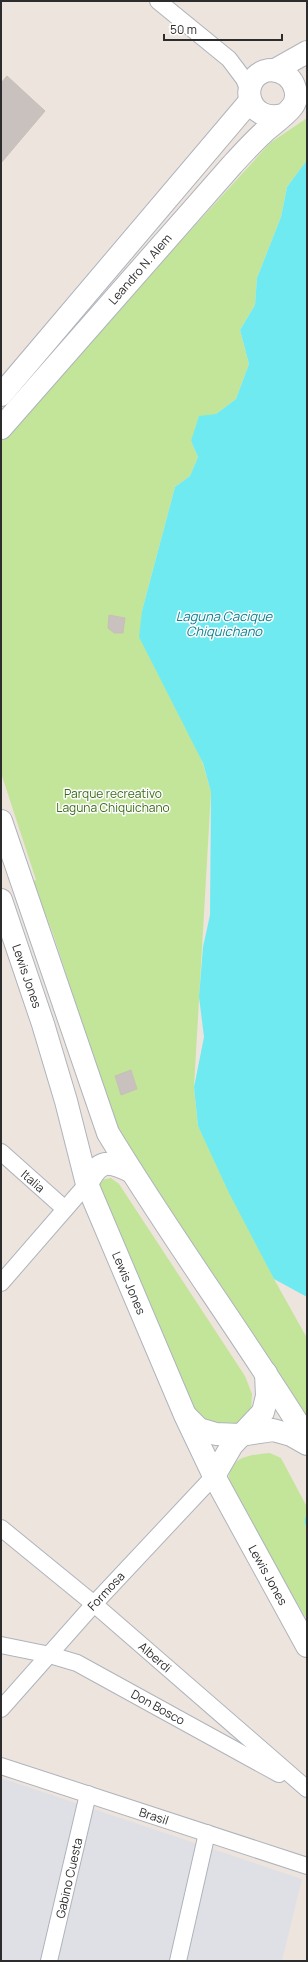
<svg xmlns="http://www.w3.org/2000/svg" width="308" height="1962" viewBox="0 0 308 1962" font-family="Manrope,sans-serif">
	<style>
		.industrial { fill: #dfdfe6 }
		.green { fill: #c3e59a }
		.water { fill: #70eaf1 }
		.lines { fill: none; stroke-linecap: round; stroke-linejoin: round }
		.stream { stroke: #70eaf1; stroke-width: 4.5 }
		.building { fill: #c9c1bd; stroke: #c9bfb7 }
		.street-casing { stroke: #aeb4bc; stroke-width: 18 }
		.secondary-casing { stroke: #aeb4bc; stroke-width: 24 }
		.street { stroke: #fff; stroke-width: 16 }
		.secondary { stroke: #fff; stroke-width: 22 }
		.labels { text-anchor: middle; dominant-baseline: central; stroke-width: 3; stroke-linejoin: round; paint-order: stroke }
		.street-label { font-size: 12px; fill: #2c2c2c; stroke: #fff }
		.park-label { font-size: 12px; fill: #3c6c19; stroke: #fff }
		.water-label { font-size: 13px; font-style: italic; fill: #0c8193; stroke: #fff }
	</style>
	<rect width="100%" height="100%" fill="#eee4de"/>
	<polygon class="industrial" points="1,1778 302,1879 282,1961 1,1961"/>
	<g class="green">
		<polygon points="307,118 307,160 287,187 281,217 257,278 255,305 240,330 249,364 236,399 216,414 191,441 198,457 190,476 175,487 142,611 203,764 211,792 194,1087 198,1126 274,1279 307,1338 307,1423 115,1125 53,934 33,881 36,880 1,773 1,439 270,143"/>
		<polygon points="111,1178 119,1184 245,1376 252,1394 251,1412 235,1424 217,1429 187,1409 95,1186 101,1180"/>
		<path d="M 270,1453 L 281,1458 L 307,1507 L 307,1620 L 229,1485 C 226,1457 248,1455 270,1453 Z"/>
	</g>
	<polygon class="water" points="307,160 307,1299 307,1297 274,1279 229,1193 198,1126 194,1087 204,1037 199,997 203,947 210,915 211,792 203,763 139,637 142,611 175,487 190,476 198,457 191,441 199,416 216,414 236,399 249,364 240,330 255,305 257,278 281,217 287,187"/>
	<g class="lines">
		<polyline class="stream" points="307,1519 307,1523"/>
	</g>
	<g class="building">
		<polygon points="7,76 45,111 1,163 1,83"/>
		<polygon points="109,615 125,618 123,633 114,633 108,628"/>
		<polygon points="131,1070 137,1089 121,1095 115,1076"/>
	</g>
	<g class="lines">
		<defs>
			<g id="street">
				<polyline points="158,1 229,59 244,79 249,91"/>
				<polyline points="1,1152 65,1209"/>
				<polyline points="1,1283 87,1184"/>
				<polyline points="1,1528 94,1604 307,1789"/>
				<polyline points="1,1645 50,1655 77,1663 279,1774"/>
				<polyline points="1,1709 94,1604 214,1476"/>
				<polyline points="1,1766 307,1866"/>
				<polyline points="49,1961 88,1794"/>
				<polyline points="178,1961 207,1833"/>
			</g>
			<g id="secondary">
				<polyline points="275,70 307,52"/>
				<polyline points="1,395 250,101"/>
				<path d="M 1,428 L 232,165 C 243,153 253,142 264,132 C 273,124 285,116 292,107 C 300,97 295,82 286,75 C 280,71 272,69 265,71 C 238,80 247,124 283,115"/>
				<path d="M 1,821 L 108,1133 C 171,1237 243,1335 307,1438"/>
				<polyline points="1,900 43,1024 66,1101 87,1184 185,1415 214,1476 307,1646"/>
				<path d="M 87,1184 C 99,1159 108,1160 132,1172"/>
				<polyline points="186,1416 199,1429 216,1434 240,1435 273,1430 291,1435 307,1444"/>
				<polyline points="214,1476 232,1445 263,1412 267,1396 266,1373"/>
			</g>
		</defs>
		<use href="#street" class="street-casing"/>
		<use href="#secondary" class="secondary-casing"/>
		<use href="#street" class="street"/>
		<use href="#secondary" class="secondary"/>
	</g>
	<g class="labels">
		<g class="street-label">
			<text transform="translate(140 269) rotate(-49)">Leandro N. Alem</text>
			<text transform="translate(27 976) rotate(71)">Lewis Jones</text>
			<text transform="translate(33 1181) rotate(41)">Italia</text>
			<text transform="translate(129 1283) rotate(67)">Lewis Jones</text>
			<text transform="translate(268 1575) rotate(61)">Lewis Jones</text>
			<text transform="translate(106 1591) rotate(-47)">Formosa</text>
			<text transform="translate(155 1657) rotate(41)">Alberdi</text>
			<text transform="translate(158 1707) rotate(29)">Don Bosco</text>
			<text transform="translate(154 1816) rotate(18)">Brasil</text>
			<text transform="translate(69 1878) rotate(-77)">Gabino Cuesta</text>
		</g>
		<g class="park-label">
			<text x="113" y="793">Parque recreativo<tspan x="113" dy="14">Laguna Chiquichano</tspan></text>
		</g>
		<g class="water-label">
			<text x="224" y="616">Laguna Cacique<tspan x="224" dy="15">Chiquichano</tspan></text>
		</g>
	</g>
	<rect width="308" height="1962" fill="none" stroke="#2c2c2c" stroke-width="4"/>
	<path d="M164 34v6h118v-6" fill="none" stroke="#2c2c2c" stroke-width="2"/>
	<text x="170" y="34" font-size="12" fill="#2c2c2c" stroke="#ffffff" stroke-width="3" paint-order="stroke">50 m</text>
</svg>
